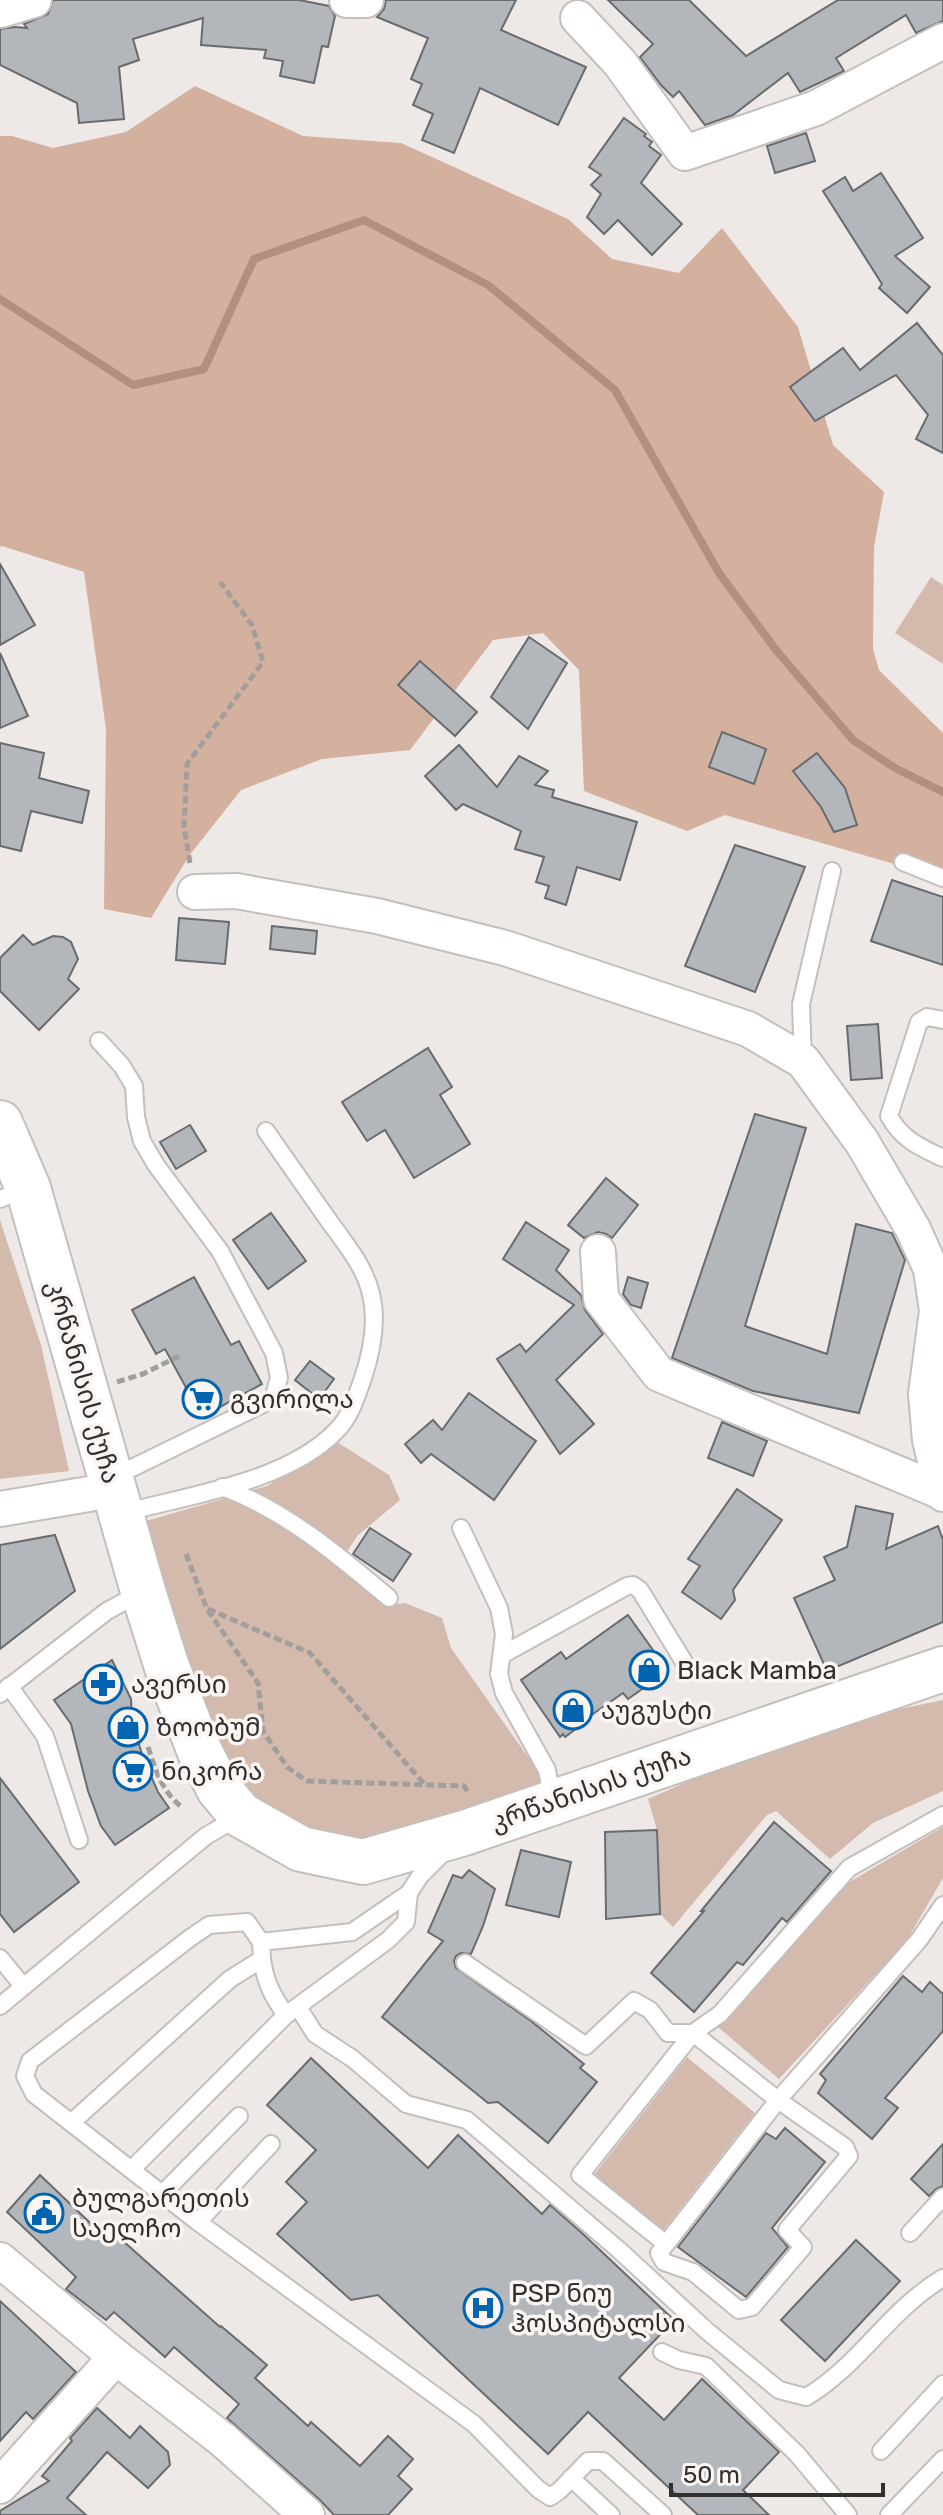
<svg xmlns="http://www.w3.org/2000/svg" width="943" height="2515" viewBox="0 0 943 2515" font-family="Rubik,'Noto Sans Georgian',sans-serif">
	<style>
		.green { fill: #d3baad }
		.forest { fill: #d4b09e }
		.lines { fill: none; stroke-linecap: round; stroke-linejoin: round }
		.stream { stroke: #b3907e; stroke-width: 8 }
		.building { fill: #b3b6ba; stroke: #696c6f; stroke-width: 2 }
		.lane-casing { stroke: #c4bfbc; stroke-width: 20 }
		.street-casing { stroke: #c4bfbc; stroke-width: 38 }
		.secondary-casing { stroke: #c4bfbc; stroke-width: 48 }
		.path { stroke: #a29e9c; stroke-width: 5; stroke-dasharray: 8 4; stroke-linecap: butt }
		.lane { stroke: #fff; stroke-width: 16 }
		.street { stroke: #fff; stroke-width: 34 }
		.secondary { stroke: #fff; stroke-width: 44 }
		.labels { text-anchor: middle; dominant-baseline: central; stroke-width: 7; stroke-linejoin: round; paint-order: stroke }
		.street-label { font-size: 26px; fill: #32302f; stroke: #fbf6f3 }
		.poi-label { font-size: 26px; fill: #32302f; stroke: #fbf6f3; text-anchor: start }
	</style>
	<rect width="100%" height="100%" fill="#eee8e6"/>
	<g class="green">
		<polygon points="931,577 943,585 943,664 895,633"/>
		<polygon points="0,1220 41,1345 69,1471 0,1479"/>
		<polygon points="337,1442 389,1475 400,1500 357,1536 339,1565 388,1605 405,1603 442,1618 451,1648 540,1774 539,1788 372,1841 340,1840 264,1807 218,1757 147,1543 146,1521 267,1486"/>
		<polygon points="943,1700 943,1791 873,1823 830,1859 776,1811 767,1815 673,1927 660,1914 657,1830 648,1799 748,1755 885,1712"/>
		<polygon points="943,1827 943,1878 907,1940 779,2079 718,2027 846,1884"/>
		<polygon points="687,2057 755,2113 664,2230 593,2176"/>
	</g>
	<polygon class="forest" points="195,86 303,136 401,143 568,219 612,259 679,273 722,228 798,327 833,445 884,492 874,547 873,649 879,670 943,733 943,878 725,815 687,831 584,791 579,670 543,633 493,640 410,750 322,759 241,790 189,856 151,918 104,909 106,729 84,572 2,546 0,547 0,136 12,136 53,148 126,132"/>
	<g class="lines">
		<polyline class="stream" points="0,299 133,385 204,369 254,259 364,220 488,285 615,390 719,573 776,650 853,740 895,768 943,792"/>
	</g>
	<g class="building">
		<polygon points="53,0 299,0 329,6 335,16 328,47 322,46 314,83 280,76 283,61 264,58 266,50 201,45 203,18 133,39 139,60 119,67 124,119 79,123 77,103 0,65 0,29 15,27 27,28 24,24 48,14"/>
		<polygon points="386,0 516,0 501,30 586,67 558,125 480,88 454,153 422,140 433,114 413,105 422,84 411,79 428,38 377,17 384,9"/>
		<polygon points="608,0 689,0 746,56 838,0 943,0 943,21 916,33 906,15 836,58 844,71 800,92 788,73 733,115 705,125 679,91 673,97 661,85 640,57 653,44"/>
		<polygon points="624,118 646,134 644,136 652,142 649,146 661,155 641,183 682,224 652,255 618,220 604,234 587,217 601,194 591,185 601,175 589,167"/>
		<polygon points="806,133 815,161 775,173 767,146"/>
		<polygon points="881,173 923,238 895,256 930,287 907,313 879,288 882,284 823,191 845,177 853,191"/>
		<polygon points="917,323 943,355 943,453 916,439 928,415 896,375 815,421 790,387 843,348 860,370"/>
		<polygon points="0,564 35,625 0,645"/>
		<polygon points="529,637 567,663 528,729 491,697"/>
		<polygon points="0,653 28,716 0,728"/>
		<polygon points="420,661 477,712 455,736 398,685"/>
		<polygon points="722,732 766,749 754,784 709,767"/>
		<polygon points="0,743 44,753 39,778 89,791 82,823 31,811 21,851 0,846"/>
		<polygon points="459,745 497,787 519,756 548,771 535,785 554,790 552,797 637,822 620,880 577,867 566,905 545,898 549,886 536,882 544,857 515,849 521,831 463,804 456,810 425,776"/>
		<polygon points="817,753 845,788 857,825 834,832 821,807 793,771"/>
		<polygon points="735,845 805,867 755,992 685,966"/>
		<polygon points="892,880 943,897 943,965 871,941"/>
		<polygon points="179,918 229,922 225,964 176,960"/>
		<polygon points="272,926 317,931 315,954 270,949"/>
		<polygon points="23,935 33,945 53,936 63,937 71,942 78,959 68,979 79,989 39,1030 0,991 0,958"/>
		<polygon points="878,1024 882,1078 851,1080 847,1026"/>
		<polygon points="428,1048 452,1087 440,1095 470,1144 414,1178 385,1130 367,1141 342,1102"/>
		<polygon points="755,1114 806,1128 745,1326 827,1354 856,1224 892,1233 905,1260 859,1413 753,1391 672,1358"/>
		<polygon points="190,1125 206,1151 176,1169 160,1142"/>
		<polygon points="606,1178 638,1205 612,1238 606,1234 598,1232 584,1238 568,1225"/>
		<polygon points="271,1213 306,1261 268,1289 233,1240"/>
		<polygon points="526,1222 569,1250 556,1270 581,1295 585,1310 603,1334 556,1380 594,1424 560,1454 497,1359 520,1344 526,1352 574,1305 503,1259"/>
		<polygon points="194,1277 231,1345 239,1341 262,1384 202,1417 165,1349 156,1354 132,1310"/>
		<polygon points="628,1277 648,1283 641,1308 631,1305 623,1294"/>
		<polygon points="310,1361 334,1379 319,1399 295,1380"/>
		<polygon points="469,1393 536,1441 494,1500 431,1454 421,1463 405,1444 433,1420 442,1430"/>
		<polygon points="722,1422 767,1441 753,1476 708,1458"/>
		<polygon points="737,1489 782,1520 733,1590 735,1600 721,1619 682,1592 700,1566 688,1559"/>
		<polygon points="856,1506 893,1514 886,1549 938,1526 943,1540 943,1622 827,1671 794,1598 835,1580 824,1557 847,1547"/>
		<polygon points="370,1528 411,1554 393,1581 353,1554"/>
		<polygon points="55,1535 75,1591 0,1649 0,1545"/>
		<polygon points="628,1615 668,1671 628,1699 623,1693 580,1723 581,1725 565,1737 563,1734 560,1737 521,1680 561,1652 566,1659"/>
		<polygon points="112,1660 131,1699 132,1720 143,1758 158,1792 169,1808 115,1845 101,1826 88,1791 71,1724 54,1700"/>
		<polygon points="0,1778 79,1882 14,1932 0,1914"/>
		<polygon points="774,1822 831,1871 787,1922 782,1918 743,1965 737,1962 694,2012 651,1973 704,1911 701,1911"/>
		<polygon points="657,1830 660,1914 606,1919 605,1832"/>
		<polygon points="521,1850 571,1862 559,1917 506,1905"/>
		<polygon points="469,1870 495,1889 483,1926 471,1954 461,1953 456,1956 454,1961 456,1968 531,2021 584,2064 580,2068 597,2082 548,2143 498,2102 488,2103 382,2017 443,1941 428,1932 453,1875 462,1878"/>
		<polygon points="903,1976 922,1992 930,1982 943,1994 943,2031 885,2098 898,2108 872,2139 818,2093 826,2080 820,2074"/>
		<polygon points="311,2058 428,2168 458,2135 542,2214 550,2205 583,2234 674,2320 619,2378 664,2420 702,2379 779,2452 743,2490 769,2515 698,2515 588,2412 548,2454 378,2295 351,2300 277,2234 307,2202 286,2182 316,2150 267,2105"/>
		<polygon points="785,2128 825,2162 772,2228 788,2247 746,2297 678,2247 766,2133 776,2139"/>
		<polygon points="943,2144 943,2186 936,2189 929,2196 911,2179"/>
		<polygon points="40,2175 109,2241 115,2234 220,2327 221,2326 267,2365 255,2378 308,2426 311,2422 360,2466 388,2436 413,2459 398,2476 412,2489 388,2515 334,2515 320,2500 227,2418 239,2404 174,2347 165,2357 114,2312 106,2320 66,2289 76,2277 7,2212"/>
		<polygon points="856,2240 900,2281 825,2361 781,2320"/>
		<polygon points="0,2301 76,2372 33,2419 26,2412 0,2441"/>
		<polygon points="97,2408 130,2438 140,2426 168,2452 170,2465 148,2488 107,2452 67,2498 86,2515 0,2515 0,2511 49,2481 42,2476 72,2441 70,2438"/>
	</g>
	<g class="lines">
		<defs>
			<g id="lane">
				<polyline points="903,862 943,878"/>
				<path d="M 943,1020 L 927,1017 L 919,1022 L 889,1116 C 902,1140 920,1147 943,1158"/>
				<polyline points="99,1041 122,1066 134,1086 136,1117 142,1141 156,1165 220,1251 274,1353 279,1378 273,1399 132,1468 111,1473"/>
				<polyline points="803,1061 801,1004 832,871"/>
				<polyline points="0,1199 26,1189"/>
				<path d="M 222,1487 C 285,1510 338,1555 389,1598"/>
				<path d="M 123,1513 C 189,1495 287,1482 336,1431 C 350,1418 357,1395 363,1378 C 372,1351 378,1322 371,1294 C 365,1267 345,1243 329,1221 C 308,1191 287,1161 266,1131"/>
				<polyline points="461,1528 499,1608 504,1634 499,1674 504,1693 547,1770 553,1800"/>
				<polyline points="502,1655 627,1586 633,1585 640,1590 684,1662"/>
				<polyline points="9,1686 45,1736 79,1840"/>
				<polyline points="0,1694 107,1611 142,1592"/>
				<polyline points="261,1942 247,1922 209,1925 190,1938 30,2061 25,2076 34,2094 198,2222 474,2424 538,2489 550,2497 559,2491 588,2461 603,2461 663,2515"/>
				<polyline points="0,1958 23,1986"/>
				<path d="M 262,1959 C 265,1982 273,1997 286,2015"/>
				<polyline points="465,1963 586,2046 634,2001 650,2010 668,2033 693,2033 720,2014 849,1868 943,1815"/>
				<polyline points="0,2006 206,1836 240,1816"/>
				<path d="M 298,2007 L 315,2034 L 353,2059 L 406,2104 L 467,2120 L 619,2250 L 707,2331 L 779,2390 L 806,2397 C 858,2367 890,2309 943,2278"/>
				<polyline points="71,2123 230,1979 262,1959 261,1942 352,1932 409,1893 420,1876 445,1851"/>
				<polyline points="132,2169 286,2015 388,1940 406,1922 409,1893"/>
				<polyline points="162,2194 239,2116"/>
				<polyline points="198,2222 271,2144"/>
				<polyline points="910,2233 943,2197"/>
				<polyline points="666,2244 580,2175 693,2033 778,2100 845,2147 849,2156 787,2230 803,2247 752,2307 739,2310 693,2272 664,2262 659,2253 778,2100 919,1940 943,1905"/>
				<polyline points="662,2352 679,2360 706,2366 797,2454 848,2515"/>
				<polyline points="881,2451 943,2384"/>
				<polyline points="571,2478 611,2515"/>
				<polyline points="889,2515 943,2459"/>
			</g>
			<g id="street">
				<polyline points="347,0 366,0"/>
				<polyline points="1,10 34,0"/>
				<polyline points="578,18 620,63 685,153 816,108 943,41"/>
				<polyline points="195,892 236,891 377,916 505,948 748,1029 803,1061 862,1142 913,1229 931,1269 937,1311 926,1394 930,1440 943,1494"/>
				<polyline points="598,1252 601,1299 659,1374 942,1492"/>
				<polyline points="0,1509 89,1494 114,1488"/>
				<polyline points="0,2260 116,2357 223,2440 307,2515"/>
				<polyline points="0,2486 116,2357"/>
			</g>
			<polyline id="secondary" points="0,1123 28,1188 143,1591 167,1667 200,1752 219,1789 241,1815 301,1849 363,1862 464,1833 943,1669"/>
		</defs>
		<use href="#lane" class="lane-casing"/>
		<use href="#street" class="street-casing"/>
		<use href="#secondary" class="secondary-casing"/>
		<g class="path">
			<polyline points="190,863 184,826 187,764 263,662 252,625 220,582"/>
			<polyline points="117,1382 143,1374 179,1356"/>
			<polyline points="186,1554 207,1609 258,1683 263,1731 287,1767 307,1781 464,1786 469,1794"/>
			<polyline points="208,1609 310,1653 425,1785"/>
			<path d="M 148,1747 C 156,1771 162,1792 183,1808"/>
		</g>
		<use href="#lane" class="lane"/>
		<use href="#street" class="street"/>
		<use href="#secondary" class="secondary"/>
	</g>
	<defs>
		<symbol id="supermarket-ring" viewBox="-11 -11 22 22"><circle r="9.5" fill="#fbf6f3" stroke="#0064b0" stroke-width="1.5"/><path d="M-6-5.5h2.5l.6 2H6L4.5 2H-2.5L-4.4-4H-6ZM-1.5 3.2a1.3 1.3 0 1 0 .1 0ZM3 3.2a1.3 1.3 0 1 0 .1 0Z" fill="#0064b0"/></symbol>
		<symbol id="shop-ring" viewBox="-11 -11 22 22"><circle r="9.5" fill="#fbf6f3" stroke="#0064b0" stroke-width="1.5"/><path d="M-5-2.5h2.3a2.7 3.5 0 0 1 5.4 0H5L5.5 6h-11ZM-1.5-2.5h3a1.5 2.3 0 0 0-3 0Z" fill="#0064b0"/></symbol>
		<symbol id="pharmacy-ring" viewBox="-11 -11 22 22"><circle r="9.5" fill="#fbf6f3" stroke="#0064b0" stroke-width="1.5"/><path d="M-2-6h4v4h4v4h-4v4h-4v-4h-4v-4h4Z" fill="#0064b0"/></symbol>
		<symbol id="civic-ring" viewBox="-11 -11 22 22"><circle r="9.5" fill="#fbf6f3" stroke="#0064b0" stroke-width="1.5"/><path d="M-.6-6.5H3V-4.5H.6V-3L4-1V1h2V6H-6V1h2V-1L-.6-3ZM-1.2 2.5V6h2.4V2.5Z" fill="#0064b0"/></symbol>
		<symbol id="hospital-ring" viewBox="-11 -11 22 22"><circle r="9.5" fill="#fbf6f3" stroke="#0064b0" stroke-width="1.5"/><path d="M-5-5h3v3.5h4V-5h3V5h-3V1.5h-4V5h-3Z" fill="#0064b0"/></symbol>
	</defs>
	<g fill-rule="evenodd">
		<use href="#supermarket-ring" x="180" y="1377" width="44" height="44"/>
		<use href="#shop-ring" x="627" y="1648" width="44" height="44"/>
		<use href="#pharmacy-ring" x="81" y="1662" width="44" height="44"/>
		<use href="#shop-ring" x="551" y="1688" width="44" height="44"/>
		<use href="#shop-ring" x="106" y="1705" width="44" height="44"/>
		<use href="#supermarket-ring" x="111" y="1749" width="44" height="44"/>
		<use href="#civic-ring" x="22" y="2191" width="44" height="44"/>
		<use href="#hospital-ring" x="461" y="2286" width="44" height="44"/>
	</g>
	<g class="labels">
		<g class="street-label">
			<text transform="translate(83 1382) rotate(74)">კრწანისის ქუჩა</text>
			<text transform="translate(591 1789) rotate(-19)">კრწანისის ქუჩა</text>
		</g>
		<g class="poi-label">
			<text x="230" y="1399">გვირილა</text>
			<text x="677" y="1670">Black Mamba</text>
			<text x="131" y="1684">ავერსი</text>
			<text x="601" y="1710">აუგუსტი</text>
			<text x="156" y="1727">ზოობუმ</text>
			<text x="161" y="1771">ნიკორა</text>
			<text x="72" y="2198">ბულგარეთის<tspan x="72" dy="30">საელჩო</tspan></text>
			<text x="511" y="2293">PSP ნიუ<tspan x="511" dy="30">ჰოსპიტალსი</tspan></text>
		</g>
	</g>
	<path d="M671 2483v12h212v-12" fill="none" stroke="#32302f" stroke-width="4"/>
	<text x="683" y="2483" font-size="24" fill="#32302f" stroke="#fbf6f3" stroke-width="6" paint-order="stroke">50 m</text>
</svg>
